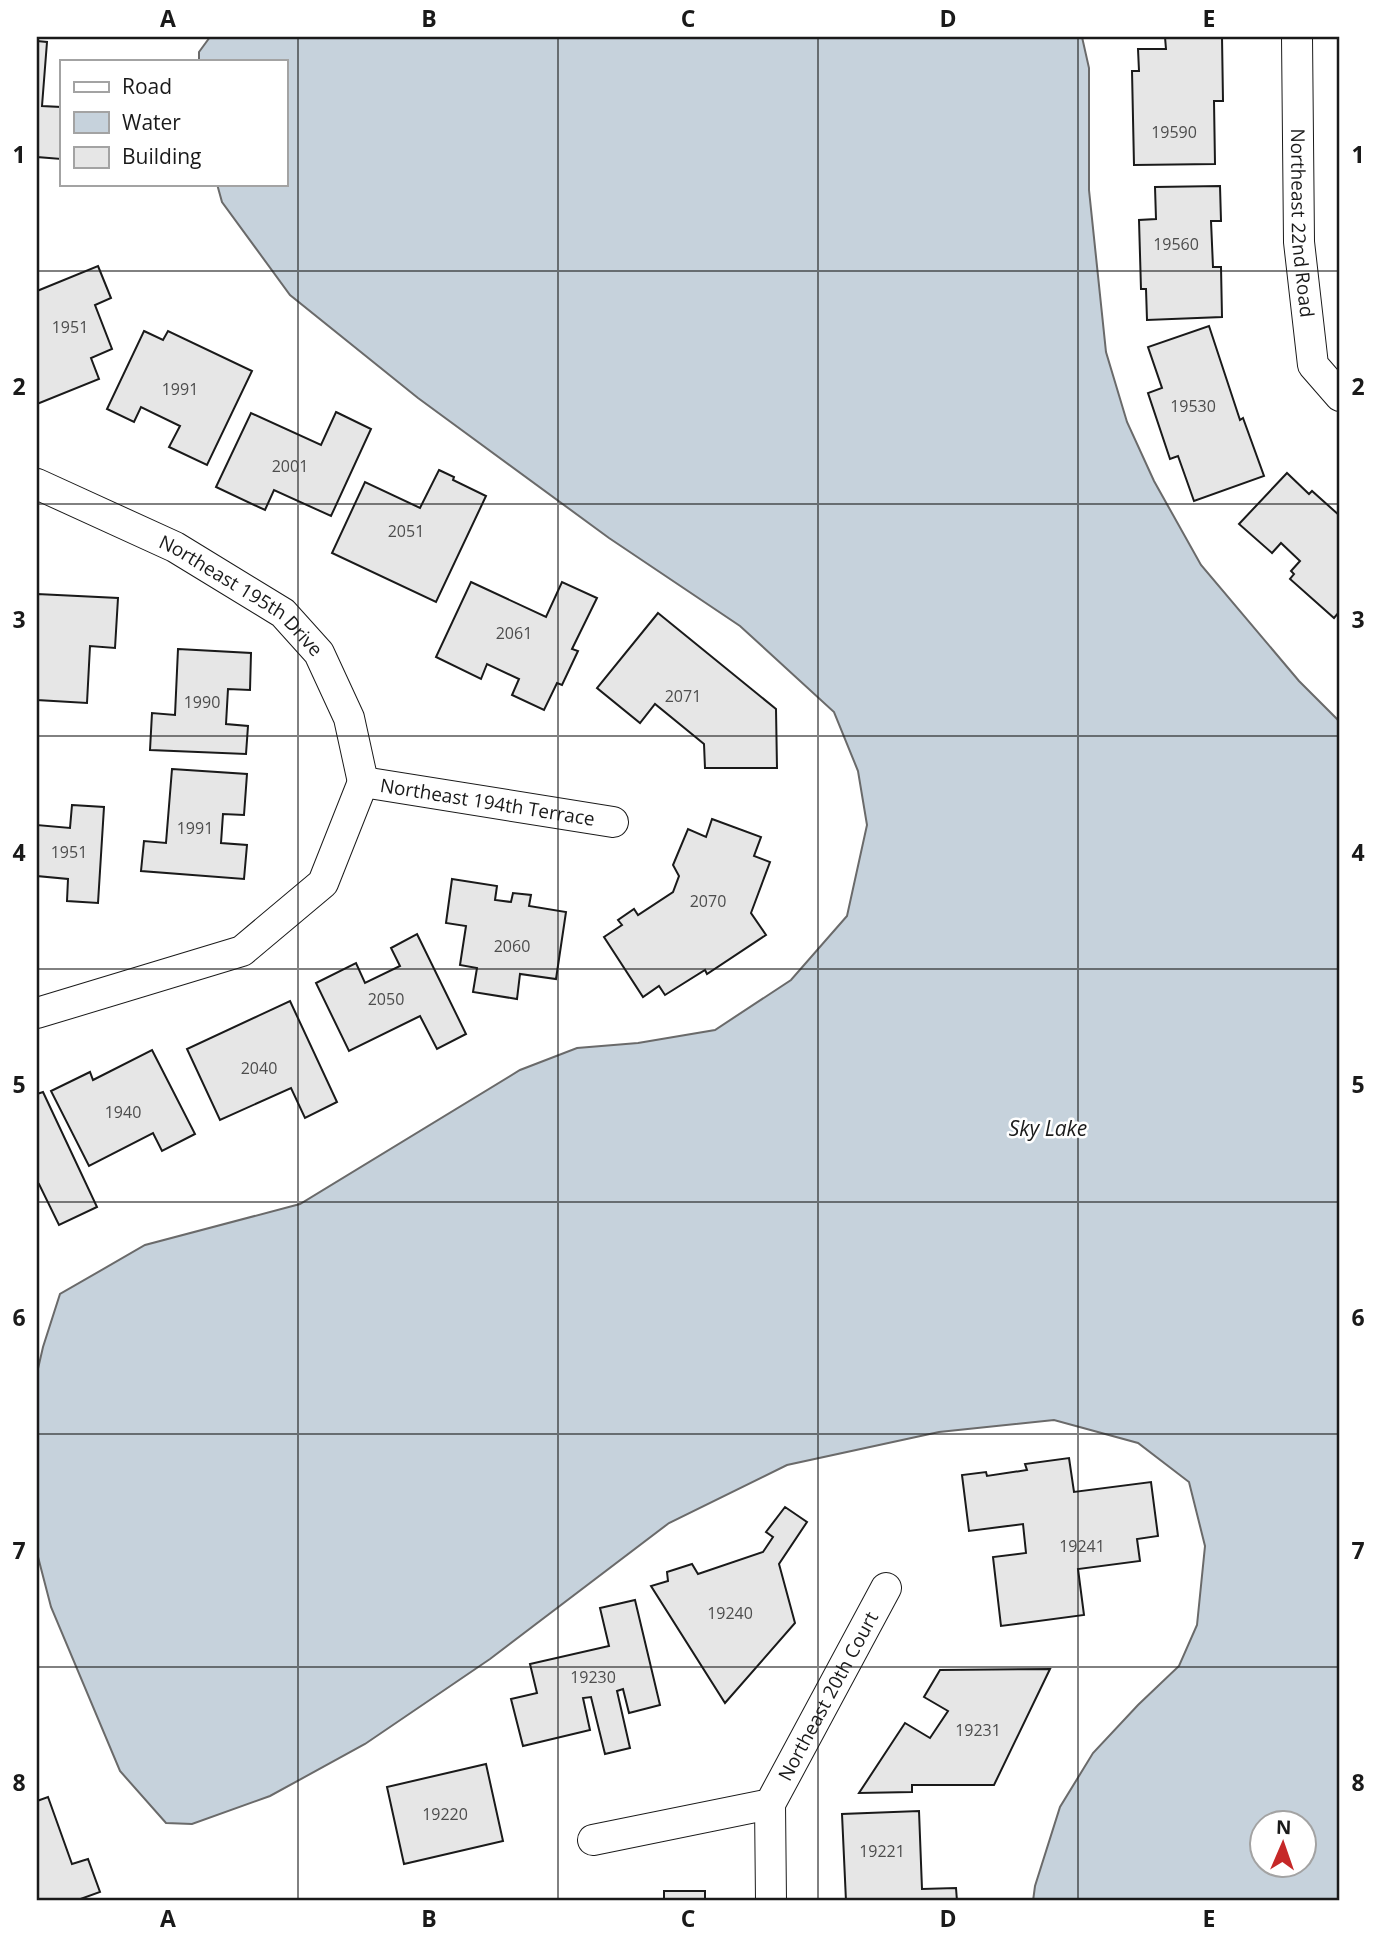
<svg xmlns="http://www.w3.org/2000/svg" width="1377" height="1938" viewBox="0 0 1377 1938" font-family="'Open Sans',sans-serif">
	<style>
		.water { fill: #c6d2dc; stroke: #6a6a6a; stroke-width: 2; fill-rule: evenodd }
		.building { fill: #e6e6e6; stroke: #1a1a1a; stroke-width: 2 }
		.lines { fill: none; stroke-linecap: round; stroke-linejoin: round }
		.street-casing { stroke: #1a1a1a; stroke-width: 32 }
		.street { stroke: #fff; stroke-width: 30 }
		.grid { fill: none; stroke: #1a1a1a; stroke-width: 2; stroke-opacity: 0.55 }
		.labels { text-anchor: middle; dominant-baseline: central; stroke-width: 5; stroke-linejoin: round; paint-order: stroke }
		.number-label { font-size: 16px; fill: #4d4d4d }
		.street-label { font-size: 19px; fill: #1a1a1a; stroke: #fff }
		.water-label { font-size: 21px; font-style: italic; fill: #1a1a1a; stroke: #fff }
		.neatline { fill: none; stroke: #1a1a1a; stroke-width: 2.5 }
		.grid-label { font-size: 23px; text-anchor: middle; font-weight: bold; fill: #1a1a1a }
	</style>
	<rect width="100%" height="100%" fill="#fff"/>
	<path class="water" d="M 210,37 L 1082,37 L 1089,68 L 1089,190 L 1106,352 L 1127,422 L 1154,481 L 1201,565 L 1299,681 L 1340,722 L 1340,1901 L 1033,1901 L 1035,1886 L 1060,1807 L 1093,1753 L 1138,1705 L 1179,1666 L 1197,1625 L 1205,1546 L 1189,1482 L 1138,1443 L 1054,1420 L 939,1432 L 787,1465 L 669,1523 L 490,1659 L 365,1744 L 270,1796 L 192,1824 L 166,1823 L 120,1771 L 51,1607 L 37,1553 L 37,1373 L 43,1347 L 60,1294 L 145,1245 L 300,1204 L 520,1070 L 577,1048 L 638,1043 L 715,1030 L 791,980 L 847,916 L 867,825 L 858,771 L 834,712 L 740,626 L 609,538 L 418,398 L 290,295 L 222,202 L 217,184 L 285,184 L 285,61 L 199,61 L 199,52 ZM 1262,1822 L 1304,1822 L 1304,1864 L 1262,1864 Z"/>
	<g class="building">
		<polygon points="1165,37 1222,37 1223,101 1214,101 1215,164 1134,165 1132,71 1139,71 1138,49 1166,49"/>
		<polygon points="37,41 47,42 42,106 61,107 61,159 37,157"/>
		<polygon points="1220,186 1221,221 1211,221 1213,267 1221,267 1222,317 1147,320 1146,289 1141,289 1139,220 1156,219 1155,187"/>
		<polygon points="98,266 111,298 95,305 112,349 91,358 99,379 37,404 37,291"/>
		<polygon points="1209,326 1240,420 1243,418 1264,476 1194,501 1178,456 1170,459 1148,393 1162,388 1148,347"/>
		<polygon points="144,331 163,340 168,331 252,371 207,465 169,447 180,426 141,407 134,422 107,409"/>
		<polygon points="336,412 371,429 331,516 274,490 265,510 216,487 251,413 321,445"/>
		<polygon points="439,470 454,477 453,480 486,496 436,602 332,553 365,482 420,508"/>
		<polygon points="1287,473 1309,494 1312,491 1340,516 1340,611 1334,618 1290,579 1294,574 1291,571 1300,561 1281,543 1272,553 1239,524"/>
		<polygon points="471,582 546,617 562,582 597,598 572,649 578,651 562,685 557,683 544,710 512,695 519,679 487,664 481,679 436,657"/>
		<polygon points="37,594 118,598 115,648 90,646 87,703 37,700"/>
		<polygon points="658,613 776,709 777,768 705,768 704,744 655,704 640,723 597,688"/>
		<polygon points="178,649 251,653 250,690 228,689 226,724 248,726 246,754 150,750 152,713 175,715"/>
		<polygon points="172,769 247,774 244,815 223,814 221,843 247,845 244,879 141,871 144,841 166,843"/>
		<polygon points="72,805 104,807 98,903 67,901 68,879 37,876 37,825 70,828"/>
		<polygon points="712,819 761,837 754,856 770,862 751,913 766,935 707,974 705,970 665,995 659,986 643,997 604,937 622,925 618,920 634,909 638,915 673,892 679,876 673,865 688,829 706,837"/>
		<polygon points="452,879 497,886 495,900 511,902 513,893 531,895 529,906 566,912 556,979 520,974 517,999 473,992 477,968 460,965 466,926 446,923"/>
		<polygon points="417,934 466,1034 437,1049 420,1016 349,1051 316,983 356,963 365,983 400,966 391,948"/>
		<polygon points="290,1001 337,1102 305,1118 291,1088 220,1120 187,1049"/>
		<polygon points="152,1050 195,1134 162,1151 153,1133 89,1166 51,1091 90,1072 93,1080"/>
		<polygon points="43,1092 97,1207 59,1225 39,1184 37,1185 37,1094"/>
		<polygon points="1069,1458 1074,1492 1151,1482 1158,1536 1137,1539 1140,1561 1078,1569 1084,1615 1001,1626 993,1557 1026,1553 1023,1524 969,1531 962,1475 986,1472 987,1476 1027,1470 1025,1464"/>
		<polygon points="785,1507 807,1522 779,1564 795,1623 725,1703 651,1586 668,1581 667,1572 692,1564 698,1574 763,1552 773,1537 766,1532"/>
		<polygon points="635,1600 660,1705 629,1713 623,1689 617,1691 630,1748 605,1754 591,1697 583,1698 590,1730 523,1746 511,1699 537,1693 530,1664 609,1646 600,1608"/>
		<polygon points="1050,1669 994,1785 912,1785 912,1792 859,1793 905,1723 930,1738 948,1711 924,1697 940,1670"/>
		<polygon points="486,1764 503,1841 404,1864 387,1787"/>
		<polygon points="48,1797 72,1864 88,1859 100,1892 75,1901 37,1901 37,1801"/>
		<polygon points="919,1811 922,1889 956,1888 957,1901 846,1901 842,1814"/>
		<rect x="664" y="1891" width="41" height="10"/>
	</g>
	<g class="lines">
		<defs>
			<g id="street">
				<path id="s1" d="M 1297,37 L 1299,242 L 1313,365 L 1340,396"/>
				<path id="s2" d="M 37,484 L 175,547 L 283,613 L 319,653 L 349,718 L 363,782"/>
				<path id="s3" d="M 363,782 L 613,822"/>
				<polyline points="37,1013 242,951 323,883 363,782"/>
				<polyline points="770,1804 771,1901"/>
				<path id="s4" d="M 593,1840 L 770,1804 L 886,1588"/>
			</g>
		</defs>
		<use href="#street" class="street-casing"/>
		<use href="#street" class="street"/>
	</g>
	<path class="grid" d="M 298,37 L 298,1901M 558,37 L 558,1901M 818,37 L 818,1901M 1078,37 L 1078,1901M 37,271 L 1340,271M 37,504 L 1340,504M 37,736 L 1340,736M 37,969 L 1340,969M 37,1202 L 1340,1202M 37,1434 L 1340,1434M 37,1667 L 1340,1667"/>
	<g class="labels">
		<g class="number-label">
			<text x="1174" y="132">19590</text>
			<text x="1176" y="244">19560</text>
			<text x="70" y="327">1951</text>
			<text x="180" y="389">1991</text>
			<text x="1193" y="406">19530</text>
			<text x="290" y="466">2001</text>
			<text x="406" y="531">2051</text>
			<text x="514" y="633">2061</text>
			<text x="683" y="696">2071</text>
			<text x="202" y="702">1990</text>
			<text x="195" y="828">1991</text>
			<text x="69" y="852">1951</text>
			<text x="708" y="901">2070</text>
			<text x="512" y="946">2060</text>
			<text x="386" y="999">2050</text>
			<text x="259" y="1068">2040</text>
			<text x="123" y="1112">1940</text>
			<text x="1082" y="1546">19241</text>
			<text x="730" y="1613">19240</text>
			<text x="593" y="1677">19230</text>
			<text x="978" y="1730">19231</text>
			<text x="445" y="1814">19220</text>
			<text x="882" y="1851">19221</text>
		</g>
		<g class="street-label">
			<text stroke="none"><textPath href="#s1" startOffset="186">Northeast 22nd Road</textPath></text>
			<text stroke="none"><textPath href="#s2" startOffset="234">Northeast 195th Drive</textPath></text>
			<text stroke="none"><textPath href="#s3" startOffset="126">Northeast 194th Terrace</textPath></text>
			<text stroke="none"><textPath href="#s4" startOffset="303">Northeast 20th Court</textPath></text>
		</g>
		<g class="water-label">
			<text x="1048" y="1128">Sky Lake</text>
		</g>
	</g>
	<rect width="1377" height="1938" fill="none" stroke="#ffffff" stroke-width="77"/>
	<rect x="60" y="60" width="228" height="126" fill="#ffffff" stroke="#a3a3a3" stroke-width="2"/>
	<rect x="74" y="82" width="35" height="10" fill="#ffffff" stroke="#a3a3a3" stroke-width="2"/>
	<text x="122" y="94" font-size="21" fill="#1a1a1a">Road</text>
	<rect x="74" y="112" width="35" height="21" fill="#c6d2dc" stroke="#a3a3a3" stroke-width="2"/>
	<text x="122" y="130" font-size="21" fill="#1a1a1a">Water</text>
	<rect x="74" y="147" width="35" height="21" fill="#e6e6e6" stroke="#a3a3a3" stroke-width="2"/>
	<text x="122" y="164" font-size="21" fill="#1a1a1a">Building</text>
	<g transform="translate(1283 1844) rotate(2)"><circle r="33" fill="#ffffff" stroke="#a3a3a3" stroke-width="2"/>
	<path d="M0-5L12 26L0 18L-12 26Z" fill="#c62828"/>
	<text y="-10" font-size="19" font-weight="bold" text-anchor="middle" fill="#1a1a1a">N</text>
	</g>
	<rect x="38" y="38" width="1300" height="1861" class="neatline"/>
	<g class="grid-label">
		<text x="168" y="27">A</text>
		<text x="429" y="27">B</text>
		<text x="688" y="27">C</text>
		<text x="948" y="27">D</text>
		<text x="1209" y="27">E</text>
		<text x="19" y="163">1</text>
		<text x="1358" y="163">1</text>
		<text x="19" y="395">2</text>
		<text x="1358" y="395">2</text>
		<text x="19" y="628">3</text>
		<text x="1358" y="628">3</text>
		<text x="19" y="861">4</text>
		<text x="1358" y="861">4</text>
		<text x="19" y="1093">5</text>
		<text x="1358" y="1093">5</text>
		<text x="19" y="1326">6</text>
		<text x="1358" y="1326">6</text>
		<text x="19" y="1559">7</text>
		<text x="1358" y="1559">7</text>
		<text x="19" y="1791">8</text>
		<text x="1358" y="1791">8</text>
		<text x="168" y="1927">A</text>
		<text x="429" y="1927">B</text>
		<text x="688" y="1927">C</text>
		<text x="948" y="1927">D</text>
		<text x="1209" y="1927">E</text>
	</g>
</svg>
